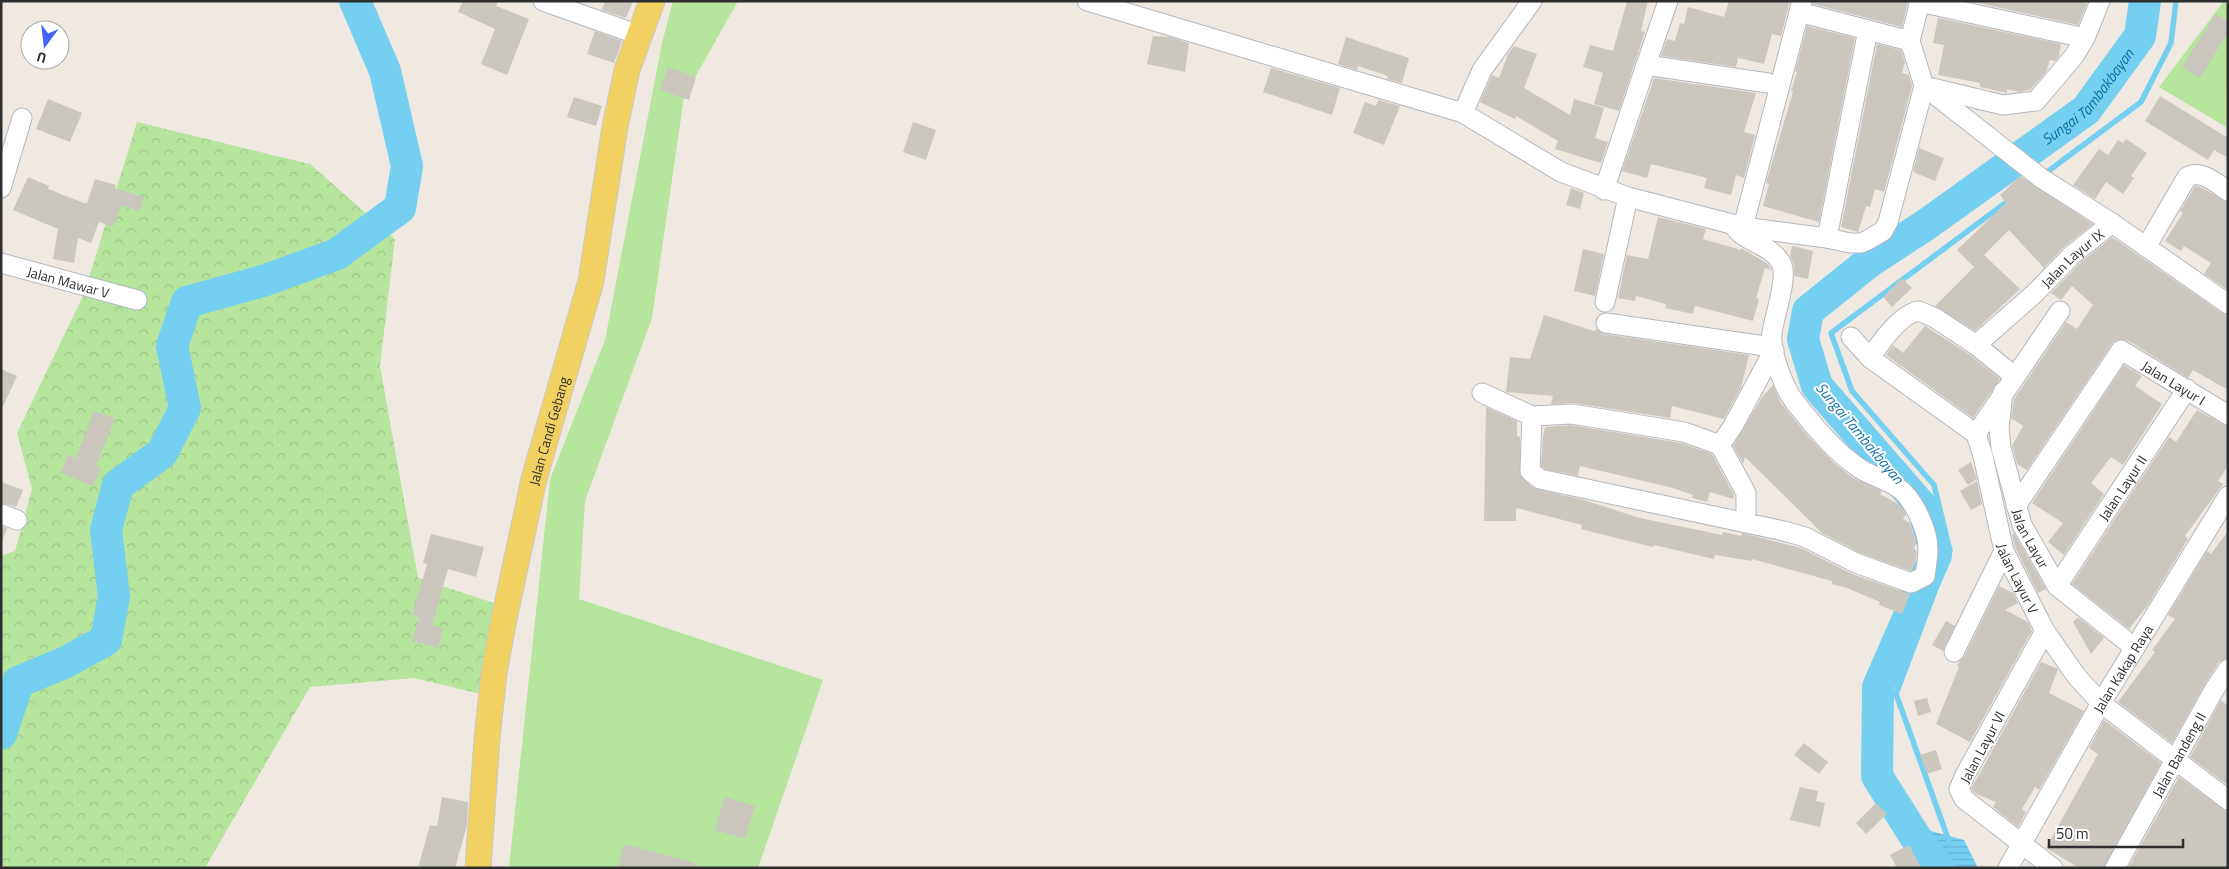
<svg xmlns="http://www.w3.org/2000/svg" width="2229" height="869" viewBox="0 0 2229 869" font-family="'Titillium Web',sans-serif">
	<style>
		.grass { fill: #b6e59e }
		.forest { fill: url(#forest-crowns) }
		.water { fill: url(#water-rules) }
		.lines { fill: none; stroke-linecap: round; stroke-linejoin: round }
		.stream { stroke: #75cff0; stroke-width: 5.5 }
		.river { stroke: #75cff0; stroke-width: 32 }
		.building { fill: #cbc7bf }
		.minor-casing { stroke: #b4b7c1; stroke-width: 21 }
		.major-casing { stroke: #c9c9c9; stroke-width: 27 }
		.minor { stroke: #fff; stroke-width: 19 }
		.major { stroke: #f2d163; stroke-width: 25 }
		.labels { text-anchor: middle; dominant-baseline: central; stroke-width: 4; stroke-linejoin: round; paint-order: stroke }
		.street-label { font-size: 14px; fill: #2e2e2e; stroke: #fff }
		.water-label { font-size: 15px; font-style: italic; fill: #0d6fa3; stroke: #fff }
	</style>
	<defs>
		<pattern id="forest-crowns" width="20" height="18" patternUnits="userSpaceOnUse" patternTransform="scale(1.25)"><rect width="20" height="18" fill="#b6e59e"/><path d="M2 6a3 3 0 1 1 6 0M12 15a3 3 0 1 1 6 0" fill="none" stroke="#9dc588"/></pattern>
		<pattern id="water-rules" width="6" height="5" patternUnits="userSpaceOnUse" patternTransform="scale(1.25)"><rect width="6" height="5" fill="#75cff0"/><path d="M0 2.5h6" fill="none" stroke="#66b2ce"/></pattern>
	</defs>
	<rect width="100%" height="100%" fill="#efe9e1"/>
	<g class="grass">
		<polygon points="673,1 738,1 684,97 652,318 585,501 579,599 823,680 758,868 509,868 550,479 605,340 662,43"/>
		<polygon points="2224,1 2228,1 2226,127 2159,87"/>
	</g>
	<polygon class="forest" points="137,122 310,164 395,239 380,366 418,578 494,603 489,696 414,678 310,687 205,868 1,868 1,556 15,551 32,489 17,433 84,294"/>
	<polygon class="water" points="1931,831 1964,840 1978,868 1938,867 1916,838"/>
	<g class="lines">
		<g class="stream">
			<polyline points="2043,175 2141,102 2171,43 2176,1"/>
			<polyline points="1950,844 1896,694 1950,551 1934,485 1852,391 1831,333 2012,198"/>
		</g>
		<g class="river">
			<polyline points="1,734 18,682 66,662 106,640 114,596 106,530 118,485 162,453 185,408 172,346 187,302 266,280 337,254 400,208 407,166 385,71 355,1"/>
			<path id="s1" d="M 1939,868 L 1916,838 L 1877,776 L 1878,687 L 1936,555 L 1923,508 L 1817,386 L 1803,339 L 1808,311 L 1869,262 L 1927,224 L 2086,110 L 2140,36 L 2145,1"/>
		</g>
	</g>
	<g class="building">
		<polygon points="463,1 498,1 496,6 529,19 507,75 481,64 495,29 458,12"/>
		<polygon points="605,1 633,1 626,18 602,10"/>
		<polygon points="1627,1 1648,1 1641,31 1645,32 1619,111 1594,104 1603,73 1583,67 1590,45 1613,51"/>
		<polygon points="1729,1 1790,1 1781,36 1772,34 1764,64 1738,58 1736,67 1661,56 1667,39 1675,41 1680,23 1684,24 1688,7 1724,17"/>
		<polygon points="1813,1 1908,1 1908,2 1902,27 1813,4"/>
		<polygon points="1969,1 2088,1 2078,25"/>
		<polygon points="2216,14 2228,21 2228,32 2200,78 2182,67"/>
		<polygon points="1938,18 2061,44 2059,57 2055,61 2050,60 2046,72 2030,90 2019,92 2007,89 2007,93 1980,87 1980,83 1938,75 1944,45 1933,43"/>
		<polygon points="1807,26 1855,38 1819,222 1763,206 1769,184 1766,183 1793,92 1791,91 1797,72 1795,71"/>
		<polygon points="595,31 622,41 614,63 587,54"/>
		<polygon points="1153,36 1170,37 1189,43 1185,72 1147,64"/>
		<polygon points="1346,37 1409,58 1402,83 1387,79 1388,76 1358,66 1357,70 1338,64"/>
		<polygon points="1877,44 1901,50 1905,62 1902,73 1909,75 1912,86 1884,192 1875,189 1870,207 1866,206 1858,232 1841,227"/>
		<polygon points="1514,46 1537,54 1524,88 1570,115 1574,99 1604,108 1595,138 1608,142 1601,163 1555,149 1558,141 1516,116 1515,119 1480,102 1492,75 1499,78 1508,54"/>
		<polygon points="668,67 696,77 689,100 660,90"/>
		<polygon points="1271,68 1340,88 1332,115 1263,92"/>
		<polygon points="1654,78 1756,93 1744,132 1755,135 1744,178 1736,175 1731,195 1704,188 1707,178 1651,164 1647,178 1622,171"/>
		<polygon points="2160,96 2228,138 2228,158 2214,150 2208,160 2145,121"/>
		<polygon points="574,97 602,106 596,126 567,117"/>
		<polygon points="48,99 82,113 70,142 36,129"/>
		<polygon points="1378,100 1400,106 1384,145 1353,133 1365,102 1376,106"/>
		<polygon points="913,122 936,130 926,160 903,152"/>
		<polygon points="2126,139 2147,153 2131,176 2134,178 2123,194 2106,182 2095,199 2073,185 2099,149 2108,155 2118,140 2123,143"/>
		<polygon points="1919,148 1944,158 1935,181 1913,172"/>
		<polygon points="2020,176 2093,224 2065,246 2044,268 2009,230 1984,255 2020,289 1975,331 1935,306 1974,267 1957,250 2006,203 2000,195"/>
		<polygon points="28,177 49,186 48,189 84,203 87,203 95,179 116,185 115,188 144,197 140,211 121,205 113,227 99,222 91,243 78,238 74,263 53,259 58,229 13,210"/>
		<polygon points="2195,186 2200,187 2228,202 2228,290 2204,274 2211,263 2184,246 2181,251 2165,241 2183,213 2180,211"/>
		<polygon points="1571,188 1584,193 1580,209 1566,205"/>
		<polygon points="1658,217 1706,229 1703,239 1741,250 1741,248 1768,264 1771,270 1765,268 1756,298 1759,299 1753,321 1695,306 1693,314 1665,308 1666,304 1636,296 1635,301 1618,298 1627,255 1648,259"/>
		<polygon points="2112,237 2222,313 2228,315 2228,390 2193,370 2188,378 2127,340 2116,340 2112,344 2027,470 2017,464 2012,446 2023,426 2011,418 2014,399 2066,322 2077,329 2093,305 2072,286 2061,300 2051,293 2080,263"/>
		<polygon points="1792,246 1813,251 1808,279 1794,276 1794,266 1790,256"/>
		<polygon points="1583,249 1604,254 1595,296 1574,291"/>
		<polygon points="1902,278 1912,288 1892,307 1883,297"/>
		<polygon points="1544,315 1594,331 1597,329 1604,334 1749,355 1741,388 1724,419 1672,406 1670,418 1574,403 1551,404 1553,396 1506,392 1510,357 1530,359"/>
		<polygon points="1925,326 1969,354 2000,379 1973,418 1886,355 1893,345 1903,353"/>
		<polygon points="2124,365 2142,376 2135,386 2162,404 2123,465 2111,457 2091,483 2104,494 2064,555 2048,542 2063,523 2032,503"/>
		<polygon points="1,369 17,376 1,411"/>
		<polygon points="1773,385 1781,403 1808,436 1833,462 1853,478 1882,491 1880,494 1900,505 1906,514 1903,519 1910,523 1916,543 1914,549 1917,551 1916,558 1913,569 1910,571 1860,553 1822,533 1745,457 1743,464 1733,446 1762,397"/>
		<polygon points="1486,407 1517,421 1517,436 1520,437 1520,475 1533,488 1584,500 1640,518 1722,535 1723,532 1741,536 1742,533 1801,548 1852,574 1910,594 1902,614 1879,605 1880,602 1847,588 1832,584 1832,581 1752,559 1752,561 1715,555 1714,559 1654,545 1653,547 1596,533 1581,529 1582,525 1516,508 1516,521 1484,521"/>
		<polygon points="2197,410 2228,427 2228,466 2218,481 2223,484 2185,536 2188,539 2148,605 2129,629 2072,584 2169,437 2176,442"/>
		<polygon points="94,411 115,419 96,466 101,468 93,486 61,473 68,455 76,458"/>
		<polygon points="1571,425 1681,443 1712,454 1734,495 1733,499 1710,492 1707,502 1692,498 1693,495 1673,488 1580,466 1578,476 1545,469 1541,466 1543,436 1545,427"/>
		<polygon points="1971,462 1977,479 1968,485 1958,470"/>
		<polygon points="1977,481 1982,504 1971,510 1960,491"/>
		<polygon points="1,482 23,490 16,507 1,503"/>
		<polygon points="1,526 7,528 2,542 1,541"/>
		<polygon points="2228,531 2228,658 2219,662 2205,684 2172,743 2118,702 2155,652 2152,650 2175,619 2168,615 2207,551 2211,554"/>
		<polygon points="2014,533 2046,589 2038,593 2015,547 2012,534"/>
		<polygon points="431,534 484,547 476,577 448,569 432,625 443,628 438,648 412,641 419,617 412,615 427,564 423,563"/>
		<polygon points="1999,586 2013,593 2018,603 2005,610 2028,622 2032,631 1970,742 1936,724 1959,667 1957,666 1959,662 1964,657"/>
		<polygon points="2078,617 2104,638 2091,654 2073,622"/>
		<polygon points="1946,621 1955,626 1943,651 1932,645"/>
		<polygon points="2041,662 2058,669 2049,693 2084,711 2039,790 2035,787 2022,809 2026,812 2018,827 1993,807 1996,802 1976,794 1971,789"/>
		<polygon points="1927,698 1931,712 1918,716 1914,701"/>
		<polygon points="2221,700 2228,706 2228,782 2226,784 2190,757"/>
		<polygon points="2104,720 2161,763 2104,868 2079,868 2046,848 2098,754 2089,748"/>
		<polygon points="1804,743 1828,762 1819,774 1794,755"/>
		<polygon points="1936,750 1942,769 1927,774 1920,755"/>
		<polygon points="2179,777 2228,812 2228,868 2128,868"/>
		<polygon points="1800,787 1818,791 1816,801 1825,803 1820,827 1790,820"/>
		<polygon points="442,797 468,802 467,825 455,868 418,868 430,825 437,826"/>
		<polygon points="725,797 755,806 745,839 715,830"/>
		<polygon points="1876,803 1887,814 1866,834 1856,823"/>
		<polygon points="624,844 695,863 695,868 618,868"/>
		<polygon points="1909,845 1921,868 1897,868 1890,855"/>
	</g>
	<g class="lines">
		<defs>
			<g id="minor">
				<polyline points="543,1 639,35"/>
				<polyline points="1087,1 1463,113 1561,172 1628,197 1743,227 1827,238 1850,243 1861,243 1868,240 1883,231 1888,222 1924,86 2003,105 2036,101 2074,56 2085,38 1919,2"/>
				<polyline points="1668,1 1646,65 1768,83"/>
				<polyline points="1920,1 1910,41 1924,86 2041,178 2112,223 2228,304"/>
				<polyline points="1799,12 1910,41"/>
				<polyline points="2085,38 2100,1"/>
				<polyline points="1463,113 1482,70 1532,1"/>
				<polyline points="1,188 22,118"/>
				<polyline points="1604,190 1646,65"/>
				<path d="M 1734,226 C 1745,243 1771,244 1781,263 C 1789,277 1774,316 1772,333 C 1770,351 1783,386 1794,401 C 1814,426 1833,450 1859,468 C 1871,476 1885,479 1897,487 C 1913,497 1928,530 1928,549 C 1928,558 1926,567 1925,576 L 1911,583 L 1856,563 L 1805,537 L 1784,531 L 1540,479 L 1530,471 L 1532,416 L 1572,414 L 1684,432 L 1720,445 L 1746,493 L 1746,523"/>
				<polyline points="1743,227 1802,1"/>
				<polyline points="1827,238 1868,30"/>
				<path d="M 2146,247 L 2187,177 C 2201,169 2216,183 2228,191"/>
				<path id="s2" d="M 1,263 L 137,300"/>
				<polyline points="1605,302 1628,197"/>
				<polyline points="1606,323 1772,347"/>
				<polyline points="1851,337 1870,358 1976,434"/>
				<path id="s3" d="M 1976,345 L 2034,294 L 2072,255 L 2112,223"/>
				<path d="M 1870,358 C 1880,343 1901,313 1919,311 L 1935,318 L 1976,345 L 2014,376"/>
				<path id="s4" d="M 2003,392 L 1999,428 L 2001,448 L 2022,525 L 2057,586 L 2135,648"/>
				<polyline points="1482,393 1532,416"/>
				<path id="s5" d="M 1976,434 L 1983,456 L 2004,551 L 2045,631 L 2077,677 L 2101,703 L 2228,800"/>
				<polyline points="1976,434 2060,311"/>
				<polyline points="1720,445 1733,426 1774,350"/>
				<path id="s6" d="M 2016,506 L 2121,350 L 2228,415"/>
				<polyline points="1,514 17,520"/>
				<path id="s7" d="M 2057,586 L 2187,389"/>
				<polyline points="2045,631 1965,775 1959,789 1964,799 2053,868"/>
				<polyline points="1954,652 2004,551"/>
				<path id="s8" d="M 2008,868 L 2101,703 L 2228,496"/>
				<path id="s9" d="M 2115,868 L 2214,690 L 2228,669"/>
			</g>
			<g id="major">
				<path id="s10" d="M 478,868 L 487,739 L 494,673 L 504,619 L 534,479 L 591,281 L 615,127 L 627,70 L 652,1"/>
			</g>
		</defs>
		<use href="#minor" class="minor-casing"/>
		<use href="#major" class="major-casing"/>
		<use href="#minor" class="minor"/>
		<use href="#major" class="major"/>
	</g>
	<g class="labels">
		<g class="street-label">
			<text stroke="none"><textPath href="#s3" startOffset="130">Jalan Layur IX</textPath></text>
			<text stroke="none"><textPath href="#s2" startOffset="70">Jalan Mawar V</textPath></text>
			<text stroke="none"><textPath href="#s6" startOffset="250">Jalan Layur I</textPath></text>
			<text stroke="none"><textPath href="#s10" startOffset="444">Jalan Candi Gebang</textPath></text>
			<text stroke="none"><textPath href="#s7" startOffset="118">Jalan Layur II</textPath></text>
			<text stroke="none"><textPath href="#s4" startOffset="152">Jalan Layur</textPath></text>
			<text stroke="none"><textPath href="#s5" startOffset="151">Jalan Layur V</textPath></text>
			<text stroke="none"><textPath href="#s8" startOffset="230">Jalan Kakap Raya</textPath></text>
			<text transform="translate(1982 747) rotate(-62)">Jalan Layur VI</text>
			<text stroke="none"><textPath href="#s9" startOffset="130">Jalan Bandeng II</textPath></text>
		</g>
		<g class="water-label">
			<text stroke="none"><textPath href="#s1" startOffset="986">Sungai Tambakbayan</textPath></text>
			<text transform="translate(1860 433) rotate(50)">Sungai Tambakbayan</text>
		</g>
	</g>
	<rect width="2229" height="869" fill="none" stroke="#2e2e2e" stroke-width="5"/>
	<g transform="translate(45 45) rotate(195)"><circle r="24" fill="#ffffff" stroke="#ababab"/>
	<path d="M0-4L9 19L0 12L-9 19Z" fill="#4264fb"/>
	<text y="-8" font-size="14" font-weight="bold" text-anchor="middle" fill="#2e2e2e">U</text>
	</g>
	<path d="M2049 839v8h134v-8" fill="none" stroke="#2e2e2e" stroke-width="2.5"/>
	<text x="2056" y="839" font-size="15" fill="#2e2e2e" stroke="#ffffff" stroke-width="4" paint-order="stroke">50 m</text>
</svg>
